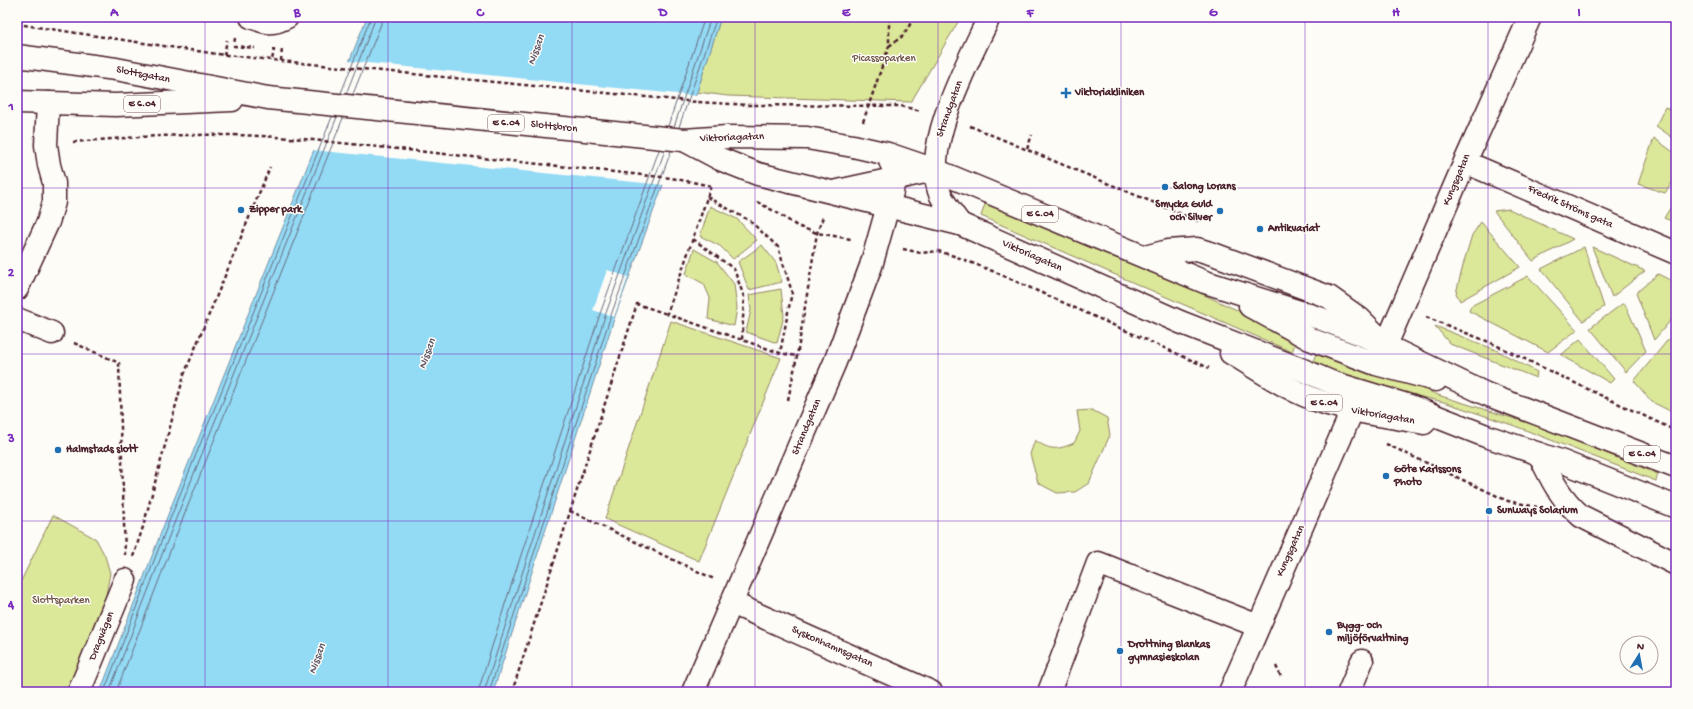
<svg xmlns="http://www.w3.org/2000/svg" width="1693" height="709" viewBox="0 0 1693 709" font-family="'Gochi Hand',sans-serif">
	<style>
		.green { fill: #dbe799; stroke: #928362 }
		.water { fill: #93daf5; stroke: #768fa4 }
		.pier { fill: #fdfcf7 }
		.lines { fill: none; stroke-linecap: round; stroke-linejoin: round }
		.shore { stroke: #676a7c; stroke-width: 1 }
		.minor-casing { stroke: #4a1f2b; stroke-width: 25 }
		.highway-casing { stroke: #4a1f2b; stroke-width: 25 }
		.path { stroke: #4a1f2b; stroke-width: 2.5; stroke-dasharray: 4 3; stroke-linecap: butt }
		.minor { stroke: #fdfcf7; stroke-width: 22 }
		.highway { stroke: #fdfcf7; stroke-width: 22 }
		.grid { fill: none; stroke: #7b2cbf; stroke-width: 1; stroke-opacity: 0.55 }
		.poi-dot { fill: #1f6fb2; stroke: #fdfcf7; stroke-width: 1.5 }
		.labels { text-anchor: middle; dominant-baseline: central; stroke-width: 3; stroke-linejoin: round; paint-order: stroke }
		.shield { fill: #fdfcf7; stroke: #806168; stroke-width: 1 }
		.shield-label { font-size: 10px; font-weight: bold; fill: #4a1f2b }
		.park-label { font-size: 11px; fill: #6e5146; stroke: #fdfcf7 }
		.street-label { font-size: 11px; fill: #4a1f2b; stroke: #fdfcf7 }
		.poi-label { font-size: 11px; font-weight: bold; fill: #4a1f2b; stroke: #fdfcf7; text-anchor: start }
		.water-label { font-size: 12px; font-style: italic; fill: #605768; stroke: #fdfcf7 }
		.neatline { fill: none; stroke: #7b2cbf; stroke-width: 1.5 }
		.grid-label { font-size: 13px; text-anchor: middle; font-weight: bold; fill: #7b2cbf }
	</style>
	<rect width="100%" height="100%" fill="#fdfcf7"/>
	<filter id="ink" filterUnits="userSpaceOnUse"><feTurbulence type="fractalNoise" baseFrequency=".025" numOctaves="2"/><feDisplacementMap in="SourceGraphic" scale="8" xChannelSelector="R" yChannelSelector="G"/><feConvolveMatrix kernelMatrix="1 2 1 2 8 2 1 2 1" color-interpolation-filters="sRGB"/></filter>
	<g filter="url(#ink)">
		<g class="green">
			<polygon points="721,17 961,17 911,102 728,96 697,92"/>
			<polygon points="1665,107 1676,112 1676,140 1656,126"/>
			<polygon points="1654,138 1676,154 1676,177 1665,193 1638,184"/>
			<polygon points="985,204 1198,292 1297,338 1292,352 981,216"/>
			<polygon points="1672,205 1676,206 1676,223 1664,218"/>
			<polygon points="710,206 737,219 757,240 733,259 720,246 700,236"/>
			<polygon points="1509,209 1573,239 1533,261 1494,211"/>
			<polygon points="1481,222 1520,267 1460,301 1456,293 1465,258 1472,235"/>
			<polygon points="762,245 776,263 782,282 749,290 738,262"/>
			<polygon points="1584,247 1604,307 1583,321 1541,269"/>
			<polygon points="1592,247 1645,271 1612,297"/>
			<polygon points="694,249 717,262 734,284 737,308 734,326 708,319 710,298 704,284 686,274"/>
			<polygon points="1658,274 1676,283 1676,314 1654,340 1636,293"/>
			<polygon points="1528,276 1577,330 1548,352 1469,311 1471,306"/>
			<polygon points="781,289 784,316 777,343 746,332 751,310 749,295"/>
			<polygon points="1622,304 1625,304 1646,351 1626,372 1590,328"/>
			<polygon points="671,321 781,358 699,561 605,519"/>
			<polygon points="1435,326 1496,350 1537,372 1536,378 1450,344"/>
			<polygon points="1676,330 1676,414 1652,402 1634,381"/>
			<polygon points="1580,339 1614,379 1610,383 1561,355"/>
			<polygon points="1318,348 1441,396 1538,426 1658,474 1656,481 1515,426 1444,402 1386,389 1312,364"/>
			<path d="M 1092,410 L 1107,418 L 1110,435 L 1089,483 L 1075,492 L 1057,493 L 1038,483 L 1030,454 L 1035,440 C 1050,451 1058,450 1074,443 L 1080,431 L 1077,411 Z"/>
			<polygon points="53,515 96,539 105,556 110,573 99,634 73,692 17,692 17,580 21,581"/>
		</g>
		<polygon class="water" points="367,17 721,17 697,92 615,316 493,692 100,692 165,522"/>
		<g class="pier">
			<polygon points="348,61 697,96 664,185 312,150"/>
			<polygon points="607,270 628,277 614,317 593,310"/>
		</g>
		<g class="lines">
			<g class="shore">
				<polyline points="341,93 371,17"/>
				<polyline points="346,94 376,17"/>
				<polyline points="353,94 381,24 382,17"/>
				<polyline points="668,126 705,17"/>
				<polyline points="674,127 711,17"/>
				<polyline points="679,127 717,17"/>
				<polyline points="104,692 168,524 332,117"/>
				<polyline points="109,692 173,526 337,117"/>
				<polyline points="116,692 179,528 343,118"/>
				<polyline points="478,692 506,601 601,311 659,150"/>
				<polyline points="484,692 606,313 665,150"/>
				<polyline points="489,692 611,315 671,151"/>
			</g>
			<defs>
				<g id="minor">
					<path d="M 251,17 C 266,23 273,25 287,17"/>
					<polyline points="1465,162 1676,253"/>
					<path d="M 960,224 C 953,214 943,203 939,191 C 923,143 969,61 989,17"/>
					<polyline points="1145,257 1168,251 1197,249 1216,255 1329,297 1360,319 1386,345 1465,162 1530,17"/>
					<polyline points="17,289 48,222 54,202 54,183 49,165 46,145 48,103"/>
					<polyline points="17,319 52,333"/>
					<path d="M 1539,454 C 1551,479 1560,498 1581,516 L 1676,564"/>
					<polyline points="732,603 931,692"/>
					<polyline points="79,692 125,580"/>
					<polyline points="693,692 835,362 871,266 892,192 894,178 893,167 890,161"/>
					<polyline points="1049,692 1098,563 1258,626"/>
					<polyline points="1230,692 1352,411"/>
					<polyline points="1349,692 1362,661"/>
				</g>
				<g id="highway">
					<polyline points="17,56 116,69 268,98 684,140 727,137 807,138 853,146 888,154 935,170 1205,282 1319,318 1363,335 1486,394 1676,467"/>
					<polyline points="17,102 116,105 232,100"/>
					<polyline points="684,140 720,159 758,174 960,224 1180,322 1298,368 1331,382 1410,406 1486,436 1563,462 1676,507"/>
					<polyline points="838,191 934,170"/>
					<polyline points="1250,306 1310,339 1376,364 1436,380"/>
					<path d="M 1231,353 C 1260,370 1290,392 1322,402 C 1355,413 1390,416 1424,423"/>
				</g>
			</defs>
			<use href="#minor" class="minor-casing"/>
			<use href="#highway" class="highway-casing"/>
			<g class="path">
				<polyline points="17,24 217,54 281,61 697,102 749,105 901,106 921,111"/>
				<polyline points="20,24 23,17"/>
				<polyline points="235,38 234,46 255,48"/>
				<polyline points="889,46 904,35 914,17"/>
				<polyline points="272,50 274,50 272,60"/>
				<polyline points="224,55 227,40"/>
				<polyline points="281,61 282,48"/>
				<polyline points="863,122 889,46 889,17"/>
				<polyline points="970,126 1198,221"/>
				<path d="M 73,142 C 122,138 172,134 222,135 C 252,135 283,137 313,140 L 671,178 L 712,186"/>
				<polyline points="1027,149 1032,135"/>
				<polyline points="711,186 667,314 780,353 797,356"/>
				<polyline points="707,197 750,221 778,247 792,292 780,353"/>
				<polyline points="757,202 776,212 797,226 817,233 851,239"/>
				<polyline points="693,239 734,269 744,297 742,340"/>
				<polyline points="903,249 921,253 938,251 957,257 995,272 1209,368"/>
				<polyline points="1426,317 1489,342 1676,431"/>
				<polyline points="74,343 119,363 125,555"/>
				<polyline points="788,400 797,356 817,233 823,217"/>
				<polyline points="1386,444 1508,501 1537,507"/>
				<polyline points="570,511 714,579"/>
				<polyline points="133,557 143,527 184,375 270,167"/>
				<polyline points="1276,666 1281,677"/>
				<polyline points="512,692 637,304 667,314"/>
			</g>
			<use href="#minor" class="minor"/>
			<use href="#highway" class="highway"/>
		</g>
	</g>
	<path class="grid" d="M 205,17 L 205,692M 388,17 L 388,692M 572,17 L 572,692M 755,17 L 755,692M 938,17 L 938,692M 1121,17 L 1121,692M 1305,17 L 1305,692M 1488,17 L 1488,692M 17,188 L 1676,188M 17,354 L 1676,354M 17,521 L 1676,521"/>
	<g class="poi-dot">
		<path d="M1064 87h4v4h4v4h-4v4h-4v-4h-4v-4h4z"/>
		<circle cx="1165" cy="187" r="4"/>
		<circle cx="241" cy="210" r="4"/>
		<circle cx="1220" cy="211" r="4"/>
		<circle cx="1260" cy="229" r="4"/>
		<circle cx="58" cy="450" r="4"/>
		<circle cx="1386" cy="476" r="4"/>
		<circle cx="1489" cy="511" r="4"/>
		<circle cx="1329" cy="632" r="4"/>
		<circle cx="1120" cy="651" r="4"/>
	</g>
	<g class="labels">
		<g class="shield">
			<rect x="124" y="96" width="36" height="16" rx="3"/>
			<rect x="488" y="115" width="36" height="16" rx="3"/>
			<rect x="1022" y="206" width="36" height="16" rx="3"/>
			<rect x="1306" y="395" width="36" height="16" rx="3"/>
			<rect x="1624" y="446" width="36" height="16" rx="3"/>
		</g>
		<g class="shield-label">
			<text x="142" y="104">E 6.04</text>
			<text x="506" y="123">E 6.04</text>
			<text x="1040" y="214">E 6.04</text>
			<text x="1324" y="403">E 6.04</text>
			<text x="1642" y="454">E 6.04</text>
		</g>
		<g class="park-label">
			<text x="884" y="59">Picassoparken</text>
			<text x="61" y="601">Slottsparken</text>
		</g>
		<g class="street-label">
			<text transform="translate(143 75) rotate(11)">Slottsgatan</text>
			<text transform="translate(950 109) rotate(-70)">Strandgatan</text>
			<text transform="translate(554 127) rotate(6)">Slottsbron</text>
			<text transform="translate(732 138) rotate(-2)">Viktoriagatan</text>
			<text transform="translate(1457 180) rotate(-67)">Kungsgatan</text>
			<text transform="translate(1570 207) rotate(24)">Fredrik Ströms gata</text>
			<text transform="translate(1032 256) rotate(24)">Viktoriagatan</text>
			<text transform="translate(1383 416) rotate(10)">Viktoriagatan</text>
			<text transform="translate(807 427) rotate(-67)">Strandgatan</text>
			<text transform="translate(1291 551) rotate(-66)">Kungsgatan</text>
			<text transform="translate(102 636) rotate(-68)">Dragvägen</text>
			<text transform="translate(832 647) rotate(24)">Syskonhamnsgatan</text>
		</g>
		<g class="poi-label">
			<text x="1075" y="93">Viktoriakliniken</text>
			<text x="1173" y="187">Salong Lorans</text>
			<text x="1212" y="205" text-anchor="end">Smycka Guld<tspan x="1212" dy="13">och Silver</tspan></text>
			<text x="249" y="210">Zipper park</text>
			<text x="1268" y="229">Antikvariat</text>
			<text x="66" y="450">Halmstads slott</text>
			<text x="1394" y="470">Göte Karlssons<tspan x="1394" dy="13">Photo</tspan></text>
			<text x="1497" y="511">Sunways Solarium</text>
			<text x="1337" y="626">Bygg- och<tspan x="1337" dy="13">miljöförvaltning</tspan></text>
			<text x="1128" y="645">Drottning Blankas<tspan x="1128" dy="13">gymnasieskolan</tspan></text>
		</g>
		<g class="water-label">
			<text transform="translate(537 50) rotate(-70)">Nissan</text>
			<text transform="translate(428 354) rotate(-70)">Nissan</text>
			<text transform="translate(318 659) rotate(-70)">Nissan</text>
		</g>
	</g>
	<rect width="1693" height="709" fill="none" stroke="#fdfcf7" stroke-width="44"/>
	<g transform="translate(1639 655) rotate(11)"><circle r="19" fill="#fdfcf7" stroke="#b5a4a5"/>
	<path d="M0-3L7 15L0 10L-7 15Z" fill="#1f6fb2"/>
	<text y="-6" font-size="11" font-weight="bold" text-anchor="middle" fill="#4a1f2b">N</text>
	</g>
	<rect x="22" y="22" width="1649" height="665" class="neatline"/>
	<g class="grid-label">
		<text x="114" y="16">A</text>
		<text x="297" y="16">B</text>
		<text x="480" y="16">C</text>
		<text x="663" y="16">D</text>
		<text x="846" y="16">E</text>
		<text x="1030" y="16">F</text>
		<text x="1213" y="16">G</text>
		<text x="1396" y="16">H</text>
		<text x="1579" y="16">I</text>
		<text x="11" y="110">1</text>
		<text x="11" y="276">2</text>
		<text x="11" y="442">3</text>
		<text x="11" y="608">4</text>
	</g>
</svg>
